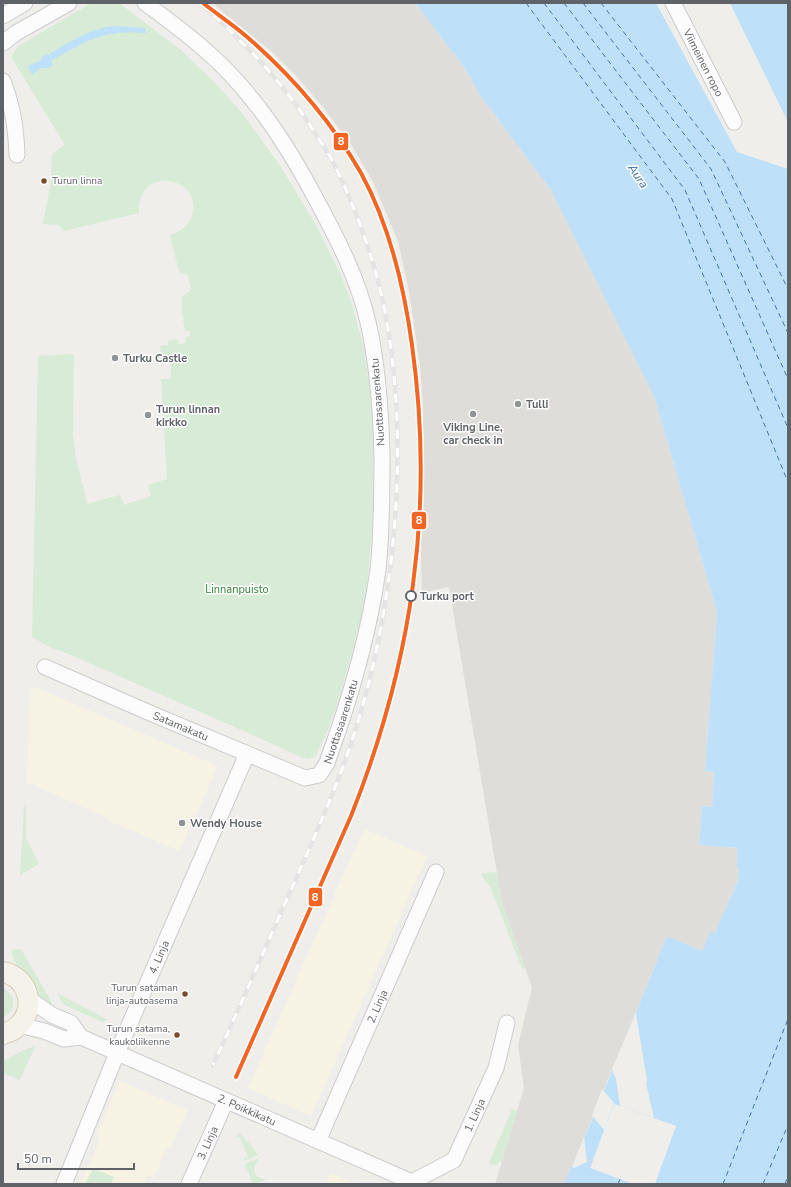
<svg xmlns="http://www.w3.org/2000/svg" width="791" height="1187" viewBox="0 0 791 1187" font-family="'Nunito Sans',sans-serif">
	<style>
		.commercial { fill: #f7f3e4 }
		.industrial { fill: #dfddda }
		.green { fill: #d8ebd6 }
		.water { fill: #bfe0f9 }
		.pier { fill: #efeeea }
		.lines { fill: none; stroke-linecap: round; stroke-linejoin: round }
		.ferry { stroke: #4174aa; stroke-width: 1; stroke-dasharray: 5 4; stroke-linecap: butt }
		.minor-casing { stroke: #cbcccc; stroke-width: 17 }
		.major-casing { stroke: #d7ceb8; stroke-width: 22 }
		.minor { stroke: #fdfcfc; stroke-width: 15 }
		.major { stroke: #f4f2e9; stroke-width: 20 }
		.rail-casing { stroke: #e4e4e4; stroke-width: 4.5 }
		.rail { stroke: #fff; stroke-width: 3; stroke-dasharray: 9; stroke-linecap: butt }
		.rail-1-casing { stroke: #fff; stroke-width: 7 }
		.rail-1 { stroke: #f26522; stroke-width: 4 }
		.bus-dot { fill: #7a4b2a; stroke: #fff; stroke-width: 1.5 }
		.poi-dot { fill: #919496; stroke: #fff; stroke-width: 1.5 }
		.stop-dot { fill: #fff; stroke: #5f6368; stroke-width: 2 }
		.labels { text-anchor: middle; dominant-baseline: central; stroke-width: 3; stroke-linejoin: round; paint-order: stroke }
		.bus-label { font-size: 10px; fill: #5f6368; stroke: #fff; text-anchor: end }
		.street-label { font-size: 11px; fill: #5f6368; stroke: #fff }
		.poi-label { font-size: 11px; font-weight: bold; fill: #5f6368; stroke: #fff; text-anchor: start }
		.park-label { font-size: 11px; fill: #348238; stroke: #fff }
		.stop-label { font-size: 11px; font-weight: bold; fill: #5f6368; stroke: #fff; text-anchor: start }
		.water-label { font-size: 12px; font-style: italic; fill: #4174aa; stroke: #fff }
		.line-badge { stroke: #fff; stroke-width: 1.5 }
		.badge-label { font-size: 11px; text-anchor: middle; font-weight: bold; fill: #fff }
	</style>
	<rect width="100%" height="100%" fill="#efeeea"/>
	<g class="commercial">
		<polygon points="35,687 218,766 180,851 114,823 109,821 110,819 27,782 30,690"/>
		<polygon points="364,829 427,856 311,1116 248,1088"/>
		<polygon points="120,1081 187,1110 170,1148 167,1147 154,1178 148,1175 144,1184 80,1184 100,1140 97,1137 97,1133"/>
		<polygon points="331,1173 336,1175 356,1184 326,1184"/>
	</g>
	<polygon class="industrial" points="212,3 415,3 464,67 482,98 551,190 654,396 717,612 705,771 714,772 712,807 702,806 699,845 737,848 737,867 739,868 738,880 715,933 711,932 702,951 667,936 565,1184 495,1184 524,1088 518,1045 532,987 502,903 449,587 422,593 421,549 424,482 423,405 420,366 409,291 398,241 373,182 351,144 322,106 298,78 272,52"/>
	<g class="green">
		<path d="M 91,3 L 119,3 L 181,50 L 217,85 L 242,113 L 281,167 L 316,225 L 340,273 L 351,301 L 364,348 L 373,413 L 375,449 L 373,519 L 366,596 L 358,631 L 340,696 L 327,732 L 315,757 L 309,759 L 303,758 L 257,737 L 69,654 L 52,648 L 32,637 L 38,356 L 74,354 L 73,433 L 76,458 L 87,504 L 120,495 L 124,505 L 151,496 L 148,485 L 167,479 L 161,379 L 171,379 L 170,359 L 158,360 L 157,352 L 161,351 L 160,346 L 168,345 L 168,341 L 178,339 L 179,344 L 186,343 L 186,337 L 190,336 L 190,331 L 185,331 L 182,312 L 182,297 L 191,290 L 188,275 L 179,272 L 170,235 C 181,231 189,226 192,215 C 204,177 137,163 139,213 L 64,231 L 59,225 L 43,224 L 51,180 L 52,154 L 65,145 L 11,57 L 17,47 Z"/>
		<polygon points="24,807 26,807 26,838 39,864 20,875"/>
		<polygon points="497,872 502,903 525,968 522,969 492,891 489,885 482,877 482,873"/>
		<polygon points="21,949 51,1001 51,1008 40,1000 29,980 18,967 13,958 11,950"/>
		<path d="M 3,988 C 16,994 17,1012 3,1017 Z"/>
		<polygon points="57,993 106,1019 106,1020 103,1022 64,1005"/>
		<polygon points="35,1046 20,1080 3,1073 3,1061 24,1050"/>
		<polygon points="512,1109 517,1111 502,1162 499,1161 497,1166 489,1163"/>
		<polygon points="240,1134 250,1144 258,1155 243,1161 243,1159 248,1157 240,1137 235,1138"/>
		<path d="M 259,1158 C 256,1165 251,1168 257,1176 L 266,1180 L 253,1184 L 245,1164 Z"/>
		<polygon points="93,1168 114,1177 111,1184 85,1184"/>
	</g>
	<g class="water">
		<polygon points="415,3 656,3 737,152 788,169 788,1184 655,1184 676,1126 614,1104 590,1168 633,1184 564,1184 592,1120 667,936 702,951 711,931 715,933 738,880 739,868 737,868 737,848 699,845 702,806 712,807 714,772 705,771 717,612 654,396 551,190 482,98 464,67"/>
		<polygon points="730,3 788,3 788,123 785,116"/>
		<path d="M 114,26 L 145,28 L 146,33 C 104,29 86,41 51,61 L 53,65 L 49,68 L 42,68 L 32,74 L 28,66 L 41,60 L 42,56 L 48,55 C 69,42 89,29 114,26 Z"/>
	</g>
	<g class="pier">
		<polygon points="636,1013 647,1081 646,1083 654,1118 620,1106 616,1079 612,1069"/>
		<polygon points="602,1089 614,1103 604,1130 592,1115"/>
		<polygon points="584,1137 587,1162 574,1168 572,1167"/>
	</g>
	<g class="lines">
		<g class="ferry">
			<polyline points="526,3 672,199 788,482"/>
			<polyline points="544,3 685,190 788,428"/>
			<polyline points="564,3 699,179 788,379"/>
			<polyline points="583,3 711,169 788,333"/>
			<polyline points="601,3 725,162 788,289"/>
			<polyline points="618,1184 620,1179"/>
			<polyline points="723,1184 788,1019"/>
			<polyline points="763,1184 788,1125"/>
			<polyline points="785,1184 788,1176"/>
		</g>
		<defs>
			<g id="minor">
				<path id="s1" d="M 673,3 L 734,122"/>
				<polyline points="3,16 25,3"/>
				<polyline points="3,43 16,33 69,3"/>
				<path d="M 3,81 C 13,107 16,128 17,155"/>
				<path id="s2" d="M 45,667 L 150,713 L 305,778 L 319,775 L 327,763 L 329,757 C 351,696 369,634 378,570 C 382,532 382,493 382,456 C 381,410 378,366 368,322 C 358,279 338,240 317,201 C 295,159 272,121 241,86 C 213,53 179,28 145,3"/>
				<path id="s3" d="M 29,999 L 52,1015 L 71,1023 L 81,1037 L 412,1182"/>
				<polyline points="19,1025 44,1031 64,1039 81,1037"/>
				<path id="s4" d="M 318,1141 L 436,872"/>
				<path id="s5" d="M 64,1184 L 117,1053 L 247,754"/>
				<path id="s6" d="M 189,1184 L 226,1101"/>
				<path id="s7" d="M 411,1184 L 412,1182 L 454,1160 L 496,1068 L 507,1023"/>
			</g>
			<path id="major" d="M 3,972 C 28,977 37,1007 19,1025 C 15,1030 9,1032 3,1034"/>
		</defs>
		<use href="#minor" class="minor-casing"/>
		<use href="#major" class="major-casing"/>
		<use href="#minor" class="minor"/>
		<use href="#major" class="major"/>
		<defs>
			<path id="rail" d="M 200,3 C 244,42 284,83 315,133 C 321,143 328,152 333,162 C 354,204 370,248 381,293 C 411,425 398,588 359,718 C 342,777 316,833 291,890 C 265,948 240,1007 213,1065"/>
		</defs>
		<use href="#rail" class="rail-casing"/>
		<use href="#rail" class="rail"/>
		<defs>
			<path id="rail-1" d="M 203,3 C 217,14 232,24 246,36 C 291,75 331,121 361,173 C 390,226 404,286 412,345 C 435,509 412,663 351,816 L 236,1077"/>
		</defs>
		<use href="#rail-1" class="rail-1-casing"/>
		<use href="#rail-1" class="rail-1"/>
	</g>
	<g class="bus-dot">
		<circle cx="44" cy="181" r="3.5"/>
		<circle cx="185" cy="994" r="3.5"/>
		<circle cx="177" cy="1035" r="3.5"/>
	</g>
	<g class="poi-dot">
		<circle cx="115" cy="358" r="4"/>
		<circle cx="518" cy="404" r="4"/>
		<circle cx="473" cy="414" r="4"/>
		<circle cx="148" cy="415" r="4"/>
		<circle cx="182" cy="823" r="4"/>
	</g>
	<circle class="stop-dot" cx="411" cy="596" r="5"/>
	<g class="labels">
		<g class="bus-label">
			<text x="52" y="181" text-anchor="start">Turun linna</text>
			<text x="178" y="988">Turun sataman<tspan x="178" dy="13">linja-autoasema</tspan></text>
			<text x="170" y="1029">Turun satama,<tspan x="170" dy="13">kaukoliikenne</tspan></text>
		</g>
		<g class="street-label">
			<text stroke="none"><textPath href="#s1" startOffset="67">Viimeinen ropo</textPath></text>
			<text transform="translate(378 402) rotate(-94)">Nuottasaarenkatu</text>
			<text stroke="none"><textPath href="#s2" startOffset="355">Nuottasaarenkatu</textPath></text>
			<text stroke="none"><textPath href="#s2" startOffset="148">Satamakatu</textPath></text>
			<text stroke="none"><textPath href="#s5" startOffset="246">4. Linja</textPath></text>
			<text stroke="none"><textPath href="#s4" startOffset="147">2. Linja</textPath></text>
			<text stroke="none"><textPath href="#s3" startOffset="247">2. Poikkikatu</textPath></text>
			<text stroke="none"><textPath href="#s7" startOffset="99">1. Linja</textPath></text>
			<text stroke="none"><textPath href="#s6" startOffset="45">3. Linja</textPath></text>
		</g>
		<g class="poi-label">
			<text x="123" y="358">Turku Castle</text>
			<text x="526" y="404">Tulli</text>
			<text x="156" y="409">Turun linnan<tspan x="156" dy="13">kirkko</tspan></text>
			<text x="473" y="427" text-anchor="middle">Viking Line,<tspan x="473" dy="13">car check in</tspan></text>
			<text x="190" y="823">Wendy House</text>
		</g>
		<g class="park-label">
			<text x="237" y="589">Linnanpuisto</text>
		</g>
		<g class="stop-label">
			<text x="420" y="596">Turku port</text>
		</g>
		<g class="water-label">
			<text transform="translate(638 176) rotate(56)">Aura</text>
		</g>
	</g>
	<g class="line-badge">
		<rect x="333" y="132" width="16" height="19" rx="4" fill="#f26522"/>
		<rect x="411" y="511" width="16" height="19" rx="4" fill="#f26522"/>
		<rect x="308" y="887" width="15" height="20" rx="4" fill="#f26522"/>
	</g>
	<g class="badge-label">
		<text x="341" y="145">8</text>
		<text x="419" y="524">8</text>
		<text x="315" y="901">8</text>
	</g>
	<rect width="791" height="1187" fill="none" stroke="#5f6368" stroke-width="8"/>
	<path d="M18 1163v6h116v-6" fill="none" stroke="#5f6368" stroke-width="2"/>
	<text x="24" y="1163" font-size="12" fill="#5f6368" stroke="#ffffff" stroke-width="3" paint-order="stroke">50 m</text>
</svg>
